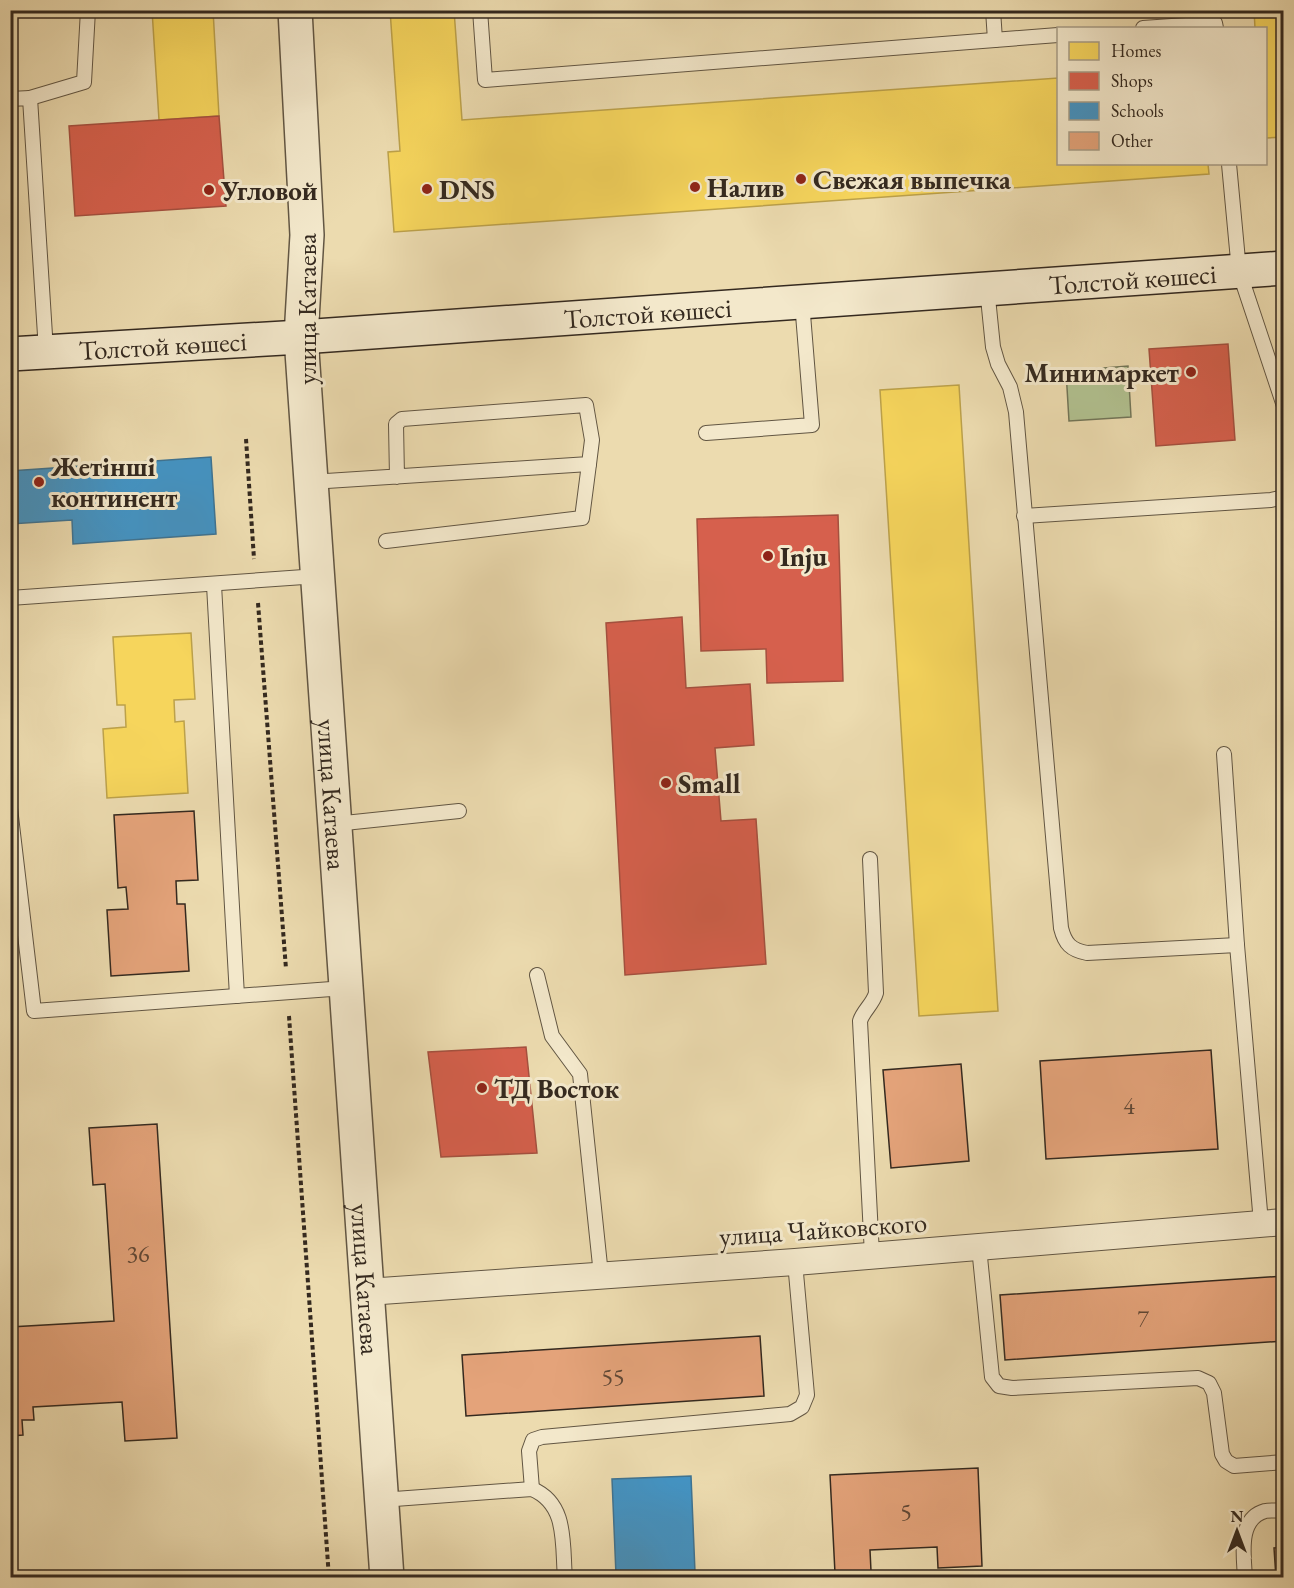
<svg xmlns="http://www.w3.org/2000/svg" width="1294" height="1588" viewBox="0 0 1294 1588" font-family="'EB Garamond',serif">
	<style>
		.green { fill: #b1c190; stroke: #727558; stroke-width: 1.5 }
		.homes { fill: #f6d55c; stroke: #bca14a; stroke-width: 1.5 }
		.shops { fill: #d6604d; stroke: #a5503f; stroke-width: 1.5 }
		.schools { fill: #4393c3; stroke: #3e7392; stroke-width: 1.5 }
		.building { fill: #e4a37a; stroke: #34291f; stroke-width: 1.5 }
		.lines { fill: none; stroke-linecap: round; stroke-linejoin: round }
		.service-casing { stroke: #625643; stroke-width: 16 }
		.minor-casing { stroke: #625643; stroke-width: 28 }
		.tertiary-casing { stroke: #625643; stroke-width: 36 }
		.secondary-casing { stroke: #34291f; stroke-width: 36 }
		.path { stroke: #34291f; stroke-width: 4; stroke-dasharray: 4.5 3; stroke-linecap: butt }
		.service { stroke: #f3e8cb; stroke-width: 14 }
		.minor { stroke: #f3e8cb; stroke-width: 26 }
		.tertiary { stroke: #f3e8cb; stroke-width: 33 }
		.secondary { stroke: #f3e8cb; stroke-width: 33 }
		.poi-dot { fill: #8f2418; stroke: #f3e8cb; stroke-width: 2 }
		.labels { text-anchor: middle; dominant-baseline: central; stroke-width: 6; stroke-linejoin: round; paint-order: stroke }
		.number-label { font-size: 24px; fill: #604836 }
		.poi-label { font-size: 27px; font-weight: bold; fill: #34291f; stroke: #f3e8cb; text-anchor: start }
		.street-label { font-size: 27px; fill: #34291f; stroke: #f3e8cb }
	</style>
	<rect width="100%" height="100%" fill="#ecdbaf"/>
	<filter id="stains"><feTurbulence type="fractalNoise" baseFrequency=".00333" numOctaves="4"/><feColorMatrix values="0 0 0 0 .2 0 0 0 0 .09 0 0 0 0 .02 0 0 0 .5 -.17"/></filter>
	<radialGradient id="worn" r=".72"><stop offset=".6" stop-color="#630" stop-opacity="0"/><stop offset="1" stop-color="#630" stop-opacity=".3"/></radialGradient>
	<polygon class="green" points="1128,366 1131,417 1069,421 1066,371"/>
	<g class="homes">
		<polygon points="152,10 213,10 219,116 159,120"/>
		<polygon points="390,10 454,10 462,120 1058,78 1058,164 1208,164 1209,174 394,232 388,152 400,151"/>
		<polygon points="1254,10 1284,10 1284,137 1266,138 1266,28 1255,28"/>
		<polygon points="959,385 998,1011 919,1016 880,390"/>
		<polygon points="191,633 195,699 174,700 175,722 184,721 188,793 107,798 103,729 126,727 125,705 117,705 113,637"/>
	</g>
	<g class="shops">
		<polygon points="219,116 226,206 75,216 69,126"/>
		<polygon points="1228,344 1235,440 1156,446 1149,349"/>
		<polygon points="838,515 843,681 767,683 766,649 701,651 697,519"/>
		<polygon points="682,617 686,688 750,684 754,745 715,748 721,821 756,819 766,964 625,975 606,623"/>
		<polygon points="526,1047 537,1153 441,1157 428,1052"/>
	</g>
	<g class="schools">
		<polygon points="211,457 216,534 73,544 72,520 10,524 10,471"/>
		<polygon points="691,1476 695,1572 616,1575 612,1479"/>
	</g>
	<g class="building">
		<polygon points="194,811 198,880 176,881 177,904 185,904 189,971 111,976 107,910 128,909 126,887 118,888 114,815"/>
		<polygon points="1279,1020 1284,1020 1284,1086 1283,1086"/>
		<polygon points="1211,1050 1218,1149 1046,1159 1040,1061"/>
		<polygon points="961,1064 969,1161 891,1168 883,1070"/>
		<polygon points="157,1124 177,1438 125,1441 122,1402 33,1407 34,1420 22,1420 23,1435 10,1436 10,1327 114,1321 105,1184 93,1185 89,1128"/>
		<polygon points="1284,1276 1284,1341 1005,1360 1000,1295"/>
		<polygon points="760,1336 764,1396 466,1416 462,1355"/>
		<polygon points="978,1468 982,1566 938,1568 937,1547 870,1550 871,1571 835,1573 830,1475"/>
		<polygon points="1284,1547 1284,1578 1276,1578 1274,1548"/>
	</g>
	<g class="lines">
		<defs>
			<g id="service">
				<polyline points="480,10 485,80 1058,35"/>
				<polyline points="993,10 995,40"/>
				<polyline points="1143,28 1215,23 1216,28"/>
				<polyline points="30,98 84,82 88,10"/>
				<polyline points="10,99 30,98 46,351"/>
				<polyline points="1229,164 1239,271 1284,406"/>
				<path d="M 987,288 L 993,347 L 998,364 L 1010,387 L 1016,412 L 1061,928 C 1065,944 1071,950 1087,953 L 1237,945"/>
				<polyline points="706,433 812,425 802,302"/>
				<polyline points="311,482 589,464 592,440 586,405 402,419 396,424 397,477"/>
				<polyline points="1024,516 1271,500 1284,497"/>
				<polyline points="386,541 582,518 589,464"/>
				<polyline points="214,585 237,996"/>
				<polyline points="10,598 318,576"/>
				<polyline points="1224,754 1237,945 1261,1223"/>
				<polyline points="10,808 34,1011 345,988"/>
				<polyline points="335,824 459,811"/>
				<path d="M 870,859 L 876,993 C 873,1004 863,1011 860,1021 L 872,1255"/>
				<polyline points="537,975 552,1036 580,1074 601,1275"/>
				<polyline points="979,1247 992,1377 999,1386 1012,1388 1198,1378 1209,1383 1214,1393 1222,1454 1226,1461 1234,1466 1284,1462"/>
				<polyline points="532,1489 529,1451 533,1440 542,1437 790,1414 802,1407 807,1395 795,1262"/>
				<path d="M 381,1500 L 532,1489 C 568,1504 562,1544 565,1578"/>
				<path d="M 1245,1578 C 1244,1556 1237,1519 1265,1511 C 1270,1510 1278,1511 1284,1510"/>
			</g>
			<polyline id="minor" points="367,1292 795,1262 1284,1222"/>
			<g id="tertiary">
				<path id="s1" d="M 295,10 L 307,235 L 301,337 L 387,1578"/>
			</g>
			<g id="secondary">
				<path id="s2" d="M 10,354 L 301,337 L 1284,268"/>
			</g>
		</defs>
		<use href="#service" class="service-casing"/>
		<use href="#minor" class="minor-casing"/>
		<use href="#tertiary" class="tertiary-casing"/>
		<use href="#secondary" class="secondary-casing"/>
		<g class="path">
			<polyline points="246,439 254,559"/>
			<polyline points="258,603 286,969"/>
			<polyline points="289,1016 329,1578"/>
		</g>
		<use href="#service" class="service"/>
		<use href="#minor" class="minor"/>
		<use href="#tertiary" class="tertiary"/>
		<use href="#secondary" class="secondary"/>
	</g>
	<g class="poi-dot">
		<circle cx="801" cy="179" r="6"/>
		<circle cx="695" cy="187" r="6"/>
		<circle cx="427" cy="189" r="6"/>
		<circle cx="209" cy="190" r="6"/>
		<circle cx="1191" cy="372" r="6"/>
		<circle cx="39" cy="482" r="6"/>
		<circle cx="768" cy="556" r="6"/>
		<circle cx="666" cy="783" r="6"/>
		<circle cx="482" cy="1088" r="6"/>
	</g>
	<g class="labels">
		<g class="number-label">
			<text x="1129" y="1105">4</text>
			<text x="138" y="1253">36</text>
			<text x="1143" y="1318">7</text>
			<text x="613" y="1376">55</text>
			<text x="906" y="1511">5</text>
		</g>
		<g class="poi-label">
			<text x="813" y="179">Свежая выпечка</text>
			<text x="707" y="187">Налив</text>
			<text x="439" y="189">DNS</text>
			<text x="221" y="190">Угловой</text>
			<text x="1179" y="372" text-anchor="end">Минимаркет</text>
			<text x="51" y="466">Жетінші<tspan x="51" dy="31">континент</tspan></text>
			<text x="780" y="556">Inju</text>
			<text x="678" y="783">Small</text>
			<text x="494" y="1088">ТД Восток</text>
		</g>
		<g class="street-label">
			<text stroke="none"><textPath href="#s2" startOffset="1125">Толстой көшесі</textPath></text>
			<text transform="translate(306 309) rotate(-90)">улица Катаева</text>
			<text stroke="none"><textPath href="#s2" startOffset="639">Толстой көшесі</textPath></text>
			<text stroke="none"><textPath href="#s2" startOffset="153">Толстой көшесі</textPath></text>
			<text stroke="none"><textPath href="#s1" startOffset="786">улица Катаева</textPath></text>
			<text transform="translate(823 1229) rotate(-4)">улица Чайковского</text>
			<text stroke="none"><textPath href="#s1" startOffset="1272">улица Катаева</textPath></text>
		</g>
	</g>
	<rect width="1294" height="1588" fill="none" stroke="#ecdbaf" stroke-width="36"/>
	<rect x="12" y="12" width="1270" height="1564" fill="none" stroke="#34291f" stroke-width="3"/>
	<rect x="18" y="18" width="1258" height="1552" fill="none" stroke="#34291f" stroke-width="1.5"/>
	<rect x="1057" y="27" width="210" height="138" fill="#f3e8cb" stroke="#a79c86" stroke-width="1.5"/>
	<rect x="1069" y="42" width="30" height="18" fill="#f6d55c" stroke="#a79c86" stroke-width="1.5"/>
	<text x="1111" y="57" font-size="18" fill="#34291f">Homes</text>
	<rect x="1069" y="72" width="30" height="18" fill="#d6604d" stroke="#a79c86" stroke-width="1.5"/>
	<text x="1111" y="87" font-size="18" fill="#34291f">Shops</text>
	<rect x="1069" y="102" width="30" height="18" fill="#4393c3" stroke="#a79c86" stroke-width="1.5"/>
	<text x="1111" y="117" font-size="18" fill="#34291f">Schools</text>
	<rect x="1069" y="132" width="30" height="18" fill="#e4a37a" stroke="#a79c86" stroke-width="1.5"/>
	<text x="1111" y="147" font-size="18" fill="#34291f">Other</text>
	<g transform="translate(1237 1531)" stroke="#f3e8cb" stroke-width="4.5" paint-order="stroke">
	<path d="M0-4.5L10 22L0 15L-10 22Z" fill="#34291f"/>
	<text y="-9" font-size="16" font-weight="bold" text-anchor="middle" fill="#34291f">N</text>
	</g>
	<rect width="100%" height="100%" filter="url(#stains)"/>
	<rect width="100%" height="100%" fill="url(#worn)"/>
</svg>
